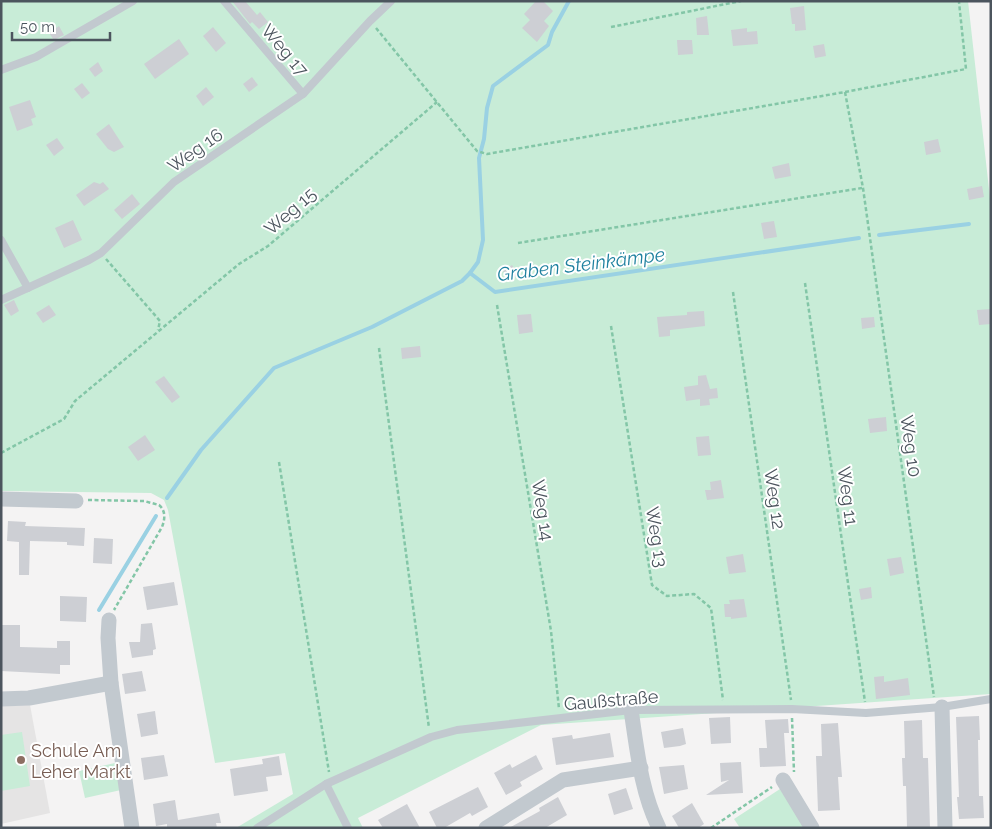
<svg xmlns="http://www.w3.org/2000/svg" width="992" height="829" viewBox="0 0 992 829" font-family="Raleway,sans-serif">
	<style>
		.education { fill: #e5e4e4 }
		.green { fill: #c8ecd7 }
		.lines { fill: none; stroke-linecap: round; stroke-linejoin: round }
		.stream { stroke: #9ad1e3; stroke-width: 4 }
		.building { fill: #cdcfd4 }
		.path { stroke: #83c6a7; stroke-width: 2.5; stroke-dasharray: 4 2.5; stroke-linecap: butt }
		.lane { stroke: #c2c9cf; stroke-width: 8 }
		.street { stroke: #c2c9cf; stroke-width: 15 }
		.education-dot { fill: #8d6e63; stroke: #fff; stroke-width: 2 }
		.labels { text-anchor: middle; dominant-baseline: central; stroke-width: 4; stroke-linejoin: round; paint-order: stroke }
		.street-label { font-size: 18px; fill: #4c555e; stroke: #fff }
		.education-label { font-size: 18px; fill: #785e54; stroke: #fff; text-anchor: start }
		.water-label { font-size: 19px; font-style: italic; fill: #1e809f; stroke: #fff }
	</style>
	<rect width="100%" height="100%" fill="#f4f3f3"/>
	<polygon class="education" points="30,705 50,813 1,824 1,706"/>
	<g class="green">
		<polygon points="1,1 968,1 991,207 991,694 541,725 358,818 363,828 236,828 293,794 285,753 215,763 168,510 164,500 151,493 1,491"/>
		<polygon points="22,732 30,786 1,791 1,735"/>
		<polygon points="115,763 121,790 85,798 79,771"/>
		<polygon points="780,789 805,828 740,828 734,819"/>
	</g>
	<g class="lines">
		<g class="stream">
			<polyline points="569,1 552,32 548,45 493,86 487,108 484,139 479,158 483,240 478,262 470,273 495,292 859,238"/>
			<polyline points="879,235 969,224"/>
			<polyline points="167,498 201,450 274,368 372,327 462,281 470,273"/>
			<polyline points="99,610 156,516"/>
		</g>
	</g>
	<g class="building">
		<polygon points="232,1 245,1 257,15 260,12 268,22 259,29 252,22 250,24"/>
		<polygon points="536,1 543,1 553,11 544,21 549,26 537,42 522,28 530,20 524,14"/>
		<polygon points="804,6 806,30 795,31 795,24 792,24 790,8"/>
		<polygon points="707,16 709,35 697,35 696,18"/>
		<polygon points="59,26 64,35 54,40 49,33"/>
		<polygon points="213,27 226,43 216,52 203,36"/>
		<polygon points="747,28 747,32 757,31 758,44 733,46 731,30"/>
		<polygon points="179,39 189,54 155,79 144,64"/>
		<polygon points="677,40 692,40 693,54 678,55"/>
		<polygon points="824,44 826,56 815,58 813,46"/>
		<polygon points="98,62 103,71 95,77 89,69"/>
		<polygon points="252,77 258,85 249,92 243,84"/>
		<polygon points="82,83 90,93 82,99 74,89"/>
		<polygon points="206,87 214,97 203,106 196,96"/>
		<polygon points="30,100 36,117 31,119 33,125 17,131 9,107"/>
		<polygon points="109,124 124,147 114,152 108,149 96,134"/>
		<polygon points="57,138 64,148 54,156 46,145"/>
		<polygon points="938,139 941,152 926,155 924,142"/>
		<polygon points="789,163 791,176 775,179 772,167"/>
		<polygon points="94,182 100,184 103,182 109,189 84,206 76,195"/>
		<polygon points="982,186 984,197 969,200 967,189"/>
		<polygon points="132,194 140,204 122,219 114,210"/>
		<polygon points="73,220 82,240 64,248 55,228"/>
		<polygon points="774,221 777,237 764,239 761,223"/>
		<polygon points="512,265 518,275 508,280 503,271"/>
		<polygon points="14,300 19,311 11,316 4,305"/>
		<polygon points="49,305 56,315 43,323 36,313"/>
		<polygon points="991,309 991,324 979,325 977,310"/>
		<polygon points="704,311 705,326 670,330 670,336 659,337 657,317 687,315 687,312"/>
		<polygon points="531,314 533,332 519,334 517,315"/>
		<polygon points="874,317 875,327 862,329 861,318"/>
		<polygon points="420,346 421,357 402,359 401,348"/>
		<polygon points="706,375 710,389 717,388 718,398 709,399 710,405 700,406 700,399 686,401 684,387 698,385 698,376"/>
		<polygon points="164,376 180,397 172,403 155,382"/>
		<polygon points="886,417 887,431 870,433 868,419"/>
		<polygon points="145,435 155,450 138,461 128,447"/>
		<polygon points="709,436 711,455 698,456 696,437"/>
		<polygon points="721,480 724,498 707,500 705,490 711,490 710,482"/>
		<polygon points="8,521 26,522 25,526 85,528 84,546 67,545 67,542 30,541 29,575 19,575 19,542 7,541"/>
		<polygon points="94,538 113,539 112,564 93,563"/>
		<polygon points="743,554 746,572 729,574 726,557"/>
		<polygon points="901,557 904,573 890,576 887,559"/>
		<polygon points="174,582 178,605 147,610 143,587"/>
		<polygon points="871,587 872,598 861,600 859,589"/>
		<polygon points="60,596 87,597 86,622 60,621"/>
		<polygon points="744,599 747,617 731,619 731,617 725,617 724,604 730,604 729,600"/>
		<polygon points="152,623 156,649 153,650 153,655 132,658 129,642 140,642 141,624"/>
		<polygon points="1,625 20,625 20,647 57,648 57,641 70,641 70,665 60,665 60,674 1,671"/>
		<polygon points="142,671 146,691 125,694 122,674"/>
		<polygon points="884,676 884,682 908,678 910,695 876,699 874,677"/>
		<polygon points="155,711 158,734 141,737 137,714"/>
		<polygon points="979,716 980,740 978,740 979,796 983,796 984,818 959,819 957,797 959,797 956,717"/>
		<polygon points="730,717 731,743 711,744 709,718"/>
		<polygon points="788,719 789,733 784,733 786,766 760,767 759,748 767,748 765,720"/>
		<polygon points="922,720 923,758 928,758 930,828 907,828 906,786 903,786 902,758 905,758 904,721"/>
		<polygon points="838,723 842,777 838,777 840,810 818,811 816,756 822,756 821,724"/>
		<polygon points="683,728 686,744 680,746 664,748 661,732"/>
		<polygon points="610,733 614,757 556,765 552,738 572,735 573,739"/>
		<polygon points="164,755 168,776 144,780 141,758"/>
		<polygon points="536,755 543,769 520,782 522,786 506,795 494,773 510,764 512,768"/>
		<polygon points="279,756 282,775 266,777 268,791 234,796 230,769 263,764 262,759"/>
		<polygon points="741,762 743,793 706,795 729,780 721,782 720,763"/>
		<polygon points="684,765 688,789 664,794 659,767"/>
		<polygon points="478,787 488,807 472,816 470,813 444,828 437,828 429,812"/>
		<polygon points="626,788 633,809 614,815 608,794"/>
		<polygon points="558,797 567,815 545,828 509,828 540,811 539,808"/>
		<polygon points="175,800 178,820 219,813 221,823 216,823 217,828 167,828 167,824 156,826 153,804"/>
		<polygon points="692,803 704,824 698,828 679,828 672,816"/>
		<polygon points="407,804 420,828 383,828 378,820"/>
	</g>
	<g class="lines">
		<g class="path">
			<polyline points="611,27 741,1"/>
			<polyline points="376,28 477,151 487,154 845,92 966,69 959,2"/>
			<polyline points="845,92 863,188 934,697"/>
			<polyline points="518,243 862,188"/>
			<polyline points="106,259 160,321 158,330"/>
			<polyline points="805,283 865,702"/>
			<polyline points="733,292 791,700"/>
			<polyline points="497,305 551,631 559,709"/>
			<polyline points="611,326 652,585 667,596 694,594 711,608 723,700"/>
			<polyline points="379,348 429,728"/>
			<polyline points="1,453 64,419 75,401 239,264 268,246 437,102"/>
			<polyline points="279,462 329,772"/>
			<path d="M 88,500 L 144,501 L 159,505 C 166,511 165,519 162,527 L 114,610"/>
			<polyline points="792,718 794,772"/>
			<polyline points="711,828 772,787"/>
		</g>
		<g class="lane">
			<polyline points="224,1 303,94"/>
			<polyline points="1,70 36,57 133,1"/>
			<polyline points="1,240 28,288"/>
			<polyline points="1,300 89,260 101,253 174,182 303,94 370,21 391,1"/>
			<polyline points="326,784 348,828"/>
			<polyline points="257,828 326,784 431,737 457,730 631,710 792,709 866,713 942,707 991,699"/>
		</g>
		<g class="street">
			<polyline points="1,499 76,501"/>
			<polyline points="109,620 108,638 111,683 132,828"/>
			<polyline points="1,699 29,698 111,683"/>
			<polyline points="942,707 945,828"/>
			<path d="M 631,710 C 637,749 641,792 659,828"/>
			<polyline points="783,780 812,828"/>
			<polyline points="486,828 563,780 641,768"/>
		</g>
	</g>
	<circle class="education-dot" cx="21" cy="760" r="5"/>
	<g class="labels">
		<g class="street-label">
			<text transform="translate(285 50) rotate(50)">Weg 17</text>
			<text transform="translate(195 150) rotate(-35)">Weg 16</text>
			<text transform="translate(290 211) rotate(-41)">Weg 15</text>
			<text transform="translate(911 446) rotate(82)">Weg 10</text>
			<text transform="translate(848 496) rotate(82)">Weg 11</text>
			<text transform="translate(775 499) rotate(82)">Weg 12</text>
			<text transform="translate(543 510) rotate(81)">Weg 14</text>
			<text transform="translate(657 537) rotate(81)">Weg 13</text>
			<text transform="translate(611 700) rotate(-5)">Gaußstraße</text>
		</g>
		<g class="education-label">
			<text x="31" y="750">Schule Am<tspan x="31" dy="21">Leher Markt</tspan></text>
		</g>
		<g class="water-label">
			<text transform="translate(581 264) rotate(-7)">Graben Steinkämpe</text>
		</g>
	</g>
	<rect width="992" height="829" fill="none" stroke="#4c555e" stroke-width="5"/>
	<path d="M12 32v8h98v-8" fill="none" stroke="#4c555e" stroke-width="2.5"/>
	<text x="20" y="32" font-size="15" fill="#4c555e" stroke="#ffffff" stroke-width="4" paint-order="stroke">50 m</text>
</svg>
